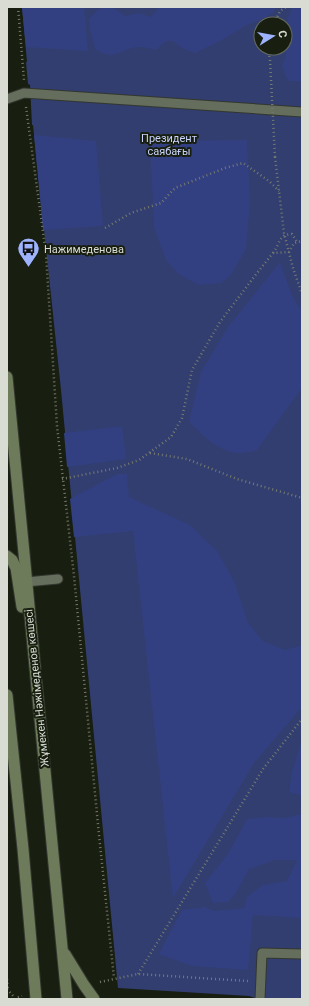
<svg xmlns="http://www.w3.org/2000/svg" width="309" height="1006" viewBox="0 0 309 1006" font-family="Roboto,sans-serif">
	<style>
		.green { fill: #323e6f; fill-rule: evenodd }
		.forest { fill: #324081 }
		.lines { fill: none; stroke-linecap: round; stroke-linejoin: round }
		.service-casing { stroke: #33372f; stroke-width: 11 }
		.secondary-casing { stroke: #33372f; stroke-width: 13 }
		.path { stroke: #757a6f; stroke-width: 2.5; stroke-dasharray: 1 3; stroke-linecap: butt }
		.service { stroke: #656d5c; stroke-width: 9 }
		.secondary { stroke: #6d7b5a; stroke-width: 11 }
		.path-bridge { stroke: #757a6f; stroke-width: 2.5; stroke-dasharray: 1 3; stroke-linecap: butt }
		.labels { text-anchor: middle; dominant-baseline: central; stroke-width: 4; stroke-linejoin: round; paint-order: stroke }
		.park-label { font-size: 11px; fill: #c7d3fa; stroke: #181e10 }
		.poi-label { font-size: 11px; fill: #d8dcd3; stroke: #181e10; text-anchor: start }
		.street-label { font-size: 11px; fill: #d8dcd3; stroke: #181e10 }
	</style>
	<rect width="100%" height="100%" fill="#181e10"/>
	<path class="green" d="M 22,7 L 302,7 L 302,999 L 258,999 L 249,996 L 118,988 L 61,390 L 33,125 L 32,125 L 30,85 L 28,84 L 26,62 L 27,62 ZM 261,24 L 285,24 L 285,48 L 261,48 Z"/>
	<g class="forest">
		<polygon points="22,7 84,7 88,51 26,47"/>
		<path d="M 105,7 L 112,7 L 125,16 L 140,13 L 150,17 L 158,10 L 158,7 L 275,7 L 274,12 L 266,17 L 245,26 L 220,41 L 195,53 L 180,47 L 174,41 L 166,41 L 156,50 C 151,49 146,47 140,47 C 120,47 117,63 95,49 L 91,34 L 89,19 L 99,9 Z"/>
		<polygon points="292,7 302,7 302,81 290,81 286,77 282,65 286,56 285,26"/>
		<polygon points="34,135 96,141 103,226 43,230"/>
		<polygon points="247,140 250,201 246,249 231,275 221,283 199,285 180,275 166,260 154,227 150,141"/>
		<path d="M 280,262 L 292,295 L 302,312 L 302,388 L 257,450 C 226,460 210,442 189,422 L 201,372 L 228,327 Z"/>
		<polygon points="122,426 126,459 67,467 64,433"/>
		<polygon points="117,474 127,474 129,497 190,525 217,551 235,583 248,623 263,641 285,650 302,645 302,707 254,763 173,898 133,531 74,537 70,499"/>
		<polygon points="302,745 302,796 289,792 292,772 300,746"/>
		<polygon points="302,814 302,918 253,915 248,970 192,966 159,954 182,910 205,907 214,911 244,908 247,897 263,885 287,881 297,860 275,860 249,869 236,893 228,902 213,903 205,883 228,854 247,819 266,817 285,818"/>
	</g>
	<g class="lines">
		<defs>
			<g id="service">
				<polyline points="7,99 24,93 302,112"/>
				<polyline points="26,582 58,579"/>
				<polyline points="260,999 262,953 302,954"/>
			</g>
			<g id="secondary">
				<polyline points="7,377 67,999"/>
				<polyline points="7,556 12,560 16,568 22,607"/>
				<polyline points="7,695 23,849 36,999"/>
				<polyline points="65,954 84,985 94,999"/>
			</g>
		</defs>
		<use href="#service" class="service-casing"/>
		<use href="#secondary" class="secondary-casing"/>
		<g class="path">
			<polyline points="18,7 24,80"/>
			<polyline points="274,24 280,11 286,7"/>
			<polyline points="268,48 270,60"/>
			<polyline points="26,107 46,254 57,426 74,576 99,835 114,978"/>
			<polyline points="275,157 284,233 293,268 302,294"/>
			<polyline points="105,228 131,213 161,203 175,188 225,168 243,163 269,181 279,191"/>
			<path d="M 273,253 C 281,242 278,235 292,234 L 297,242"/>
			<polyline points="150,453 187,459 237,479 302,498"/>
			<polyline points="62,479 117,468 139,460 171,437 182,418 192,370 220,322 257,273 273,253 289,252 294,243 302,241"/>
			<polyline points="138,974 263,769 302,719"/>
			<polyline points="7,979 8,990"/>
			<polyline points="100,982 138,974 248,981"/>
			<polyline points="7,989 15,998"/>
			<polyline points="15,999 15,998 22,996"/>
		</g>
		<use href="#service" class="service"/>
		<use href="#secondary" class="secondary"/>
		<polyline class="path-bridge" points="270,60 275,157"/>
	</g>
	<defs>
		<symbol id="bus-pin" viewBox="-11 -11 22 30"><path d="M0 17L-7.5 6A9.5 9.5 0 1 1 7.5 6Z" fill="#9eb3fd" stroke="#181e10"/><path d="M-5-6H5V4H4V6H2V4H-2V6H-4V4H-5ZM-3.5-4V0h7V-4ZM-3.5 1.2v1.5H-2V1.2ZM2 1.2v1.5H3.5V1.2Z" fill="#111"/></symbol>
	</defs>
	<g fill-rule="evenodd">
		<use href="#bus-pin" x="16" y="236" width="25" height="34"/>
	</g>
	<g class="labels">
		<g class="park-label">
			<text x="169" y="138">Президент<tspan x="169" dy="13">саябағы</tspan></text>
		</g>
		<g class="poi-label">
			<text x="44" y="249">Нажимеденова</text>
		</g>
		<g class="street-label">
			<text transform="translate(37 688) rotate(-96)">Жұмекен Нәжімеденов көшесі</text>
		</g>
	</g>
	<rect width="309" height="1006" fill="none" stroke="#d8dcd3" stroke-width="16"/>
	<g transform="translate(273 36) rotate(79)"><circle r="19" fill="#181e10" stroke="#656a5e"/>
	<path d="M0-3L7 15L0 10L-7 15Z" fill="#9eb3fd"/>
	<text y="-6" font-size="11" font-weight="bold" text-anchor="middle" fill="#d8dcd3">С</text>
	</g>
</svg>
